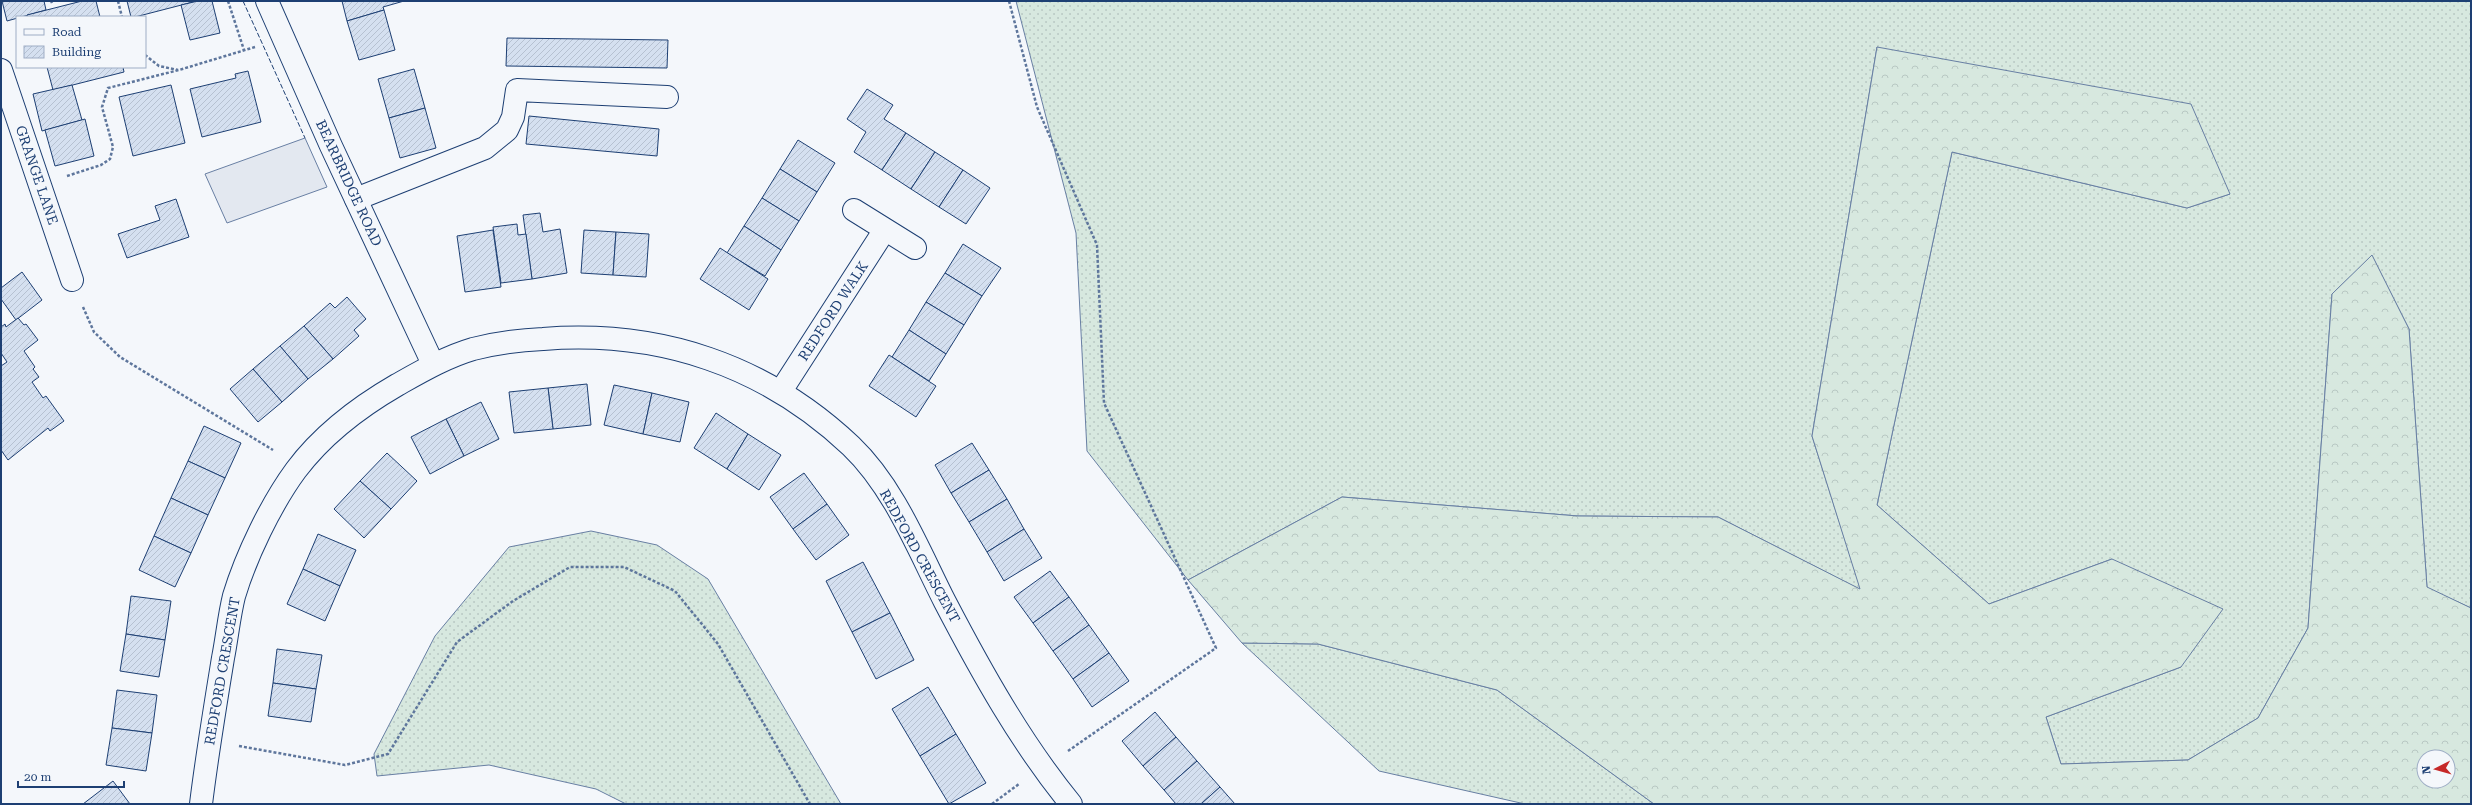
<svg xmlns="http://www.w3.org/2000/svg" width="2472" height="805" viewBox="0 0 2472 805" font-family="'Roboto Serif',serif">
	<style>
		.grass { fill: url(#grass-dots); stroke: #687fa3 }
		.forest { fill: url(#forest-crowns); stroke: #687fa3; fill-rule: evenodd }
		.parking { fill: #e3e8f0; stroke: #687fa3 }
		.building { fill: url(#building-hatch); stroke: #1d3f73 }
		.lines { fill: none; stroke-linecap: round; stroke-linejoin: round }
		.minor-casing { stroke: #1d3f73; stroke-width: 24 }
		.path { stroke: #5e769c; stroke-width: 2.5; stroke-dasharray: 3 2; stroke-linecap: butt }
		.minor { stroke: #f4f7fb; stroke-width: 22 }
		.fence { stroke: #1d3f73; stroke-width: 1; stroke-dasharray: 5 2; stroke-linecap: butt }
		.labels { text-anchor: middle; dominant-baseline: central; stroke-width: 3; stroke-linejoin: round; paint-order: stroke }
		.street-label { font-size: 14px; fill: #1d3f73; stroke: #f4f7fb }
	</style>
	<defs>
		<pattern id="grass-dots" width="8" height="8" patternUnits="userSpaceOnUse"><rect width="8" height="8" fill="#d7e8df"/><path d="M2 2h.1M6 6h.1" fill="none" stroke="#b8c8c3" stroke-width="1.8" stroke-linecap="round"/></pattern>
		<pattern id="forest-crowns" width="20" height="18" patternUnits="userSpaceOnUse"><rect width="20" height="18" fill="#d7e8df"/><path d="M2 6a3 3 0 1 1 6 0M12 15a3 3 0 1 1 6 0" fill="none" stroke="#b8c8c3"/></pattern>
		<pattern id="building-hatch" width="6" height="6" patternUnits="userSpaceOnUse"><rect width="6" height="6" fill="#d5e0f0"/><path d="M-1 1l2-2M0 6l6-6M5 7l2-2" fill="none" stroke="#b6c1d1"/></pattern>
	</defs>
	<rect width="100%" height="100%" fill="#f4f7fb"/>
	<g class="grass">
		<polygon points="1016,1 2471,1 2471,608 2427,588 2409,329 2372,256 2332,294 2308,628 2258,718 2188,760 2061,764 2046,717 2181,667 2112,559 1989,604 1877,505 1952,152 2187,208 2230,194 1877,47 1812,436 1861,590 1718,517 1578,516 1342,497 1188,580 1087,451 1076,233"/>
		<polygon points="591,531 657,545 708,579 841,804 626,804 596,789 489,765 377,776 374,754 435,636 509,547"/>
		<polygon points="1242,643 1318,644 1497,690 1654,804 1525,804 1379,771"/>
	</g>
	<path class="forest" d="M 1877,47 L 2191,104 L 2230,194 L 2187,208 L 1952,152 L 1877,505 L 1989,604 L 2112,559 L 2223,609 L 2181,667 L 2046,717 L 2061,764 L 2188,760 L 2258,718 L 2308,628 L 2332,294 L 2372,255 L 2409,329 L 2427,587 L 2471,608 L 2471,804 L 1654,804 L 1497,690 L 1318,644 L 1242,643 L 1188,580 L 1342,497 L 1578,516 L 1718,517 L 1860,589 L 1812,436 ZM 2424,757 L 2448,757 L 2448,781 L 2424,781 Z"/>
	<polygon class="parking" points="305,138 327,187 227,223 205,174"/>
	<g class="building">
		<polygon points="2,1 44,1 46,10 7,21"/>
		<polygon points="82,1 96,1 100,17 28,17 27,15"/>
		<polygon points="127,1 197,1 135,17 131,17"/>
		<polygon points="198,1 212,1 220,33 190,40 181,5"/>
		<polygon points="342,1 404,1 383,7 384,10 347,21"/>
		<polygon points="384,10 395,50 359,60 347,21"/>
		<polygon points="507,38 668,40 667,68 506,66"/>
		<polygon points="47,67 123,67 124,72 53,90"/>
		<polygon points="414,69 425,108 389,118 378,79"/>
		<polygon points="248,71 261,122 202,137 190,89 236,78 235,74"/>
		<polygon points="72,85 82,120 42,131 33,94"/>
		<polygon points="171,85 185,143 133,156 119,97"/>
		<polygon points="867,89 893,105 884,119 906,133 882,170 854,152 866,132 847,119"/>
		<polygon points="425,108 436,148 400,158 389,118"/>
		<polygon points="529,116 659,129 657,156 526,144"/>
		<polygon points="85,119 94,156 55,166 45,130"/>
		<polygon points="906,133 935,152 911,189 882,170"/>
		<polygon points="798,140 835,163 817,192 780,169"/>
		<polygon points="935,152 963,170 939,207 911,189"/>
		<polygon points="780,169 817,192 799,221 762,198"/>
		<polygon points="963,170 990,188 966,224 939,207"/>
		<polygon points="762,198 799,221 781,250 744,226"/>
		<polygon points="176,199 189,237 127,258 118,234 160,220 155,206"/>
		<polygon points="540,213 543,232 560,229 567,273 532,279 523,215"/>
		<polygon points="517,224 518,235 526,234 532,279 501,283 493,227"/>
		<polygon points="744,226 781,250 765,276 727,253"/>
		<polygon points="493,230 501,287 465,292 457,236"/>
		<polygon points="584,230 616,232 613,275 581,273"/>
		<polygon points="616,232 649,234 646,277 613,275"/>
		<polygon points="963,244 1001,268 982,296 945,273"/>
		<polygon points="720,248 768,279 749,310 700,279"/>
		<polygon points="22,272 42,300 16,320 1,299 1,288"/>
		<polygon points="945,273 982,296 964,325 926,302"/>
		<polygon points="347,297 366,319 354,330 359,336 333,359 304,326 330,303 335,308"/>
		<polygon points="926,302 964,325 946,354 909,330"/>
		<polygon points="18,318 24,325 26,324 38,340 24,351 35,367 33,369 39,377 32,382 43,398 46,396 64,421 50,431 48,428 8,460 1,450 1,366 7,362 1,353 1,327 5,324 6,327"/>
		<polygon points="304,326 333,359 308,379 280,346"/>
		<polygon points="909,330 946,354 929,381 892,357"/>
		<polygon points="280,346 308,379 282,402 253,369"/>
		<polygon points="889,355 936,386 916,417 869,386"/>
		<polygon points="253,369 282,402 258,422 230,389"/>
		<polygon points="587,384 591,425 553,429 548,388"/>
		<polygon points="614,385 652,393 643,434 604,425"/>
		<polygon points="548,388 553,429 514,433 509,392"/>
		<polygon points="652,393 689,402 680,442 643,434"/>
		<polygon points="481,402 499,439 464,456 446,419"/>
		<polygon points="716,413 748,434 727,469 694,448"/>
		<polygon points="446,419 464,456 430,474 411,437"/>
		<polygon points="204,426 241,443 225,478 188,461"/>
		<polygon points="748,434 781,455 759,490 727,469"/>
		<polygon points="972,443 989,470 951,493 935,465"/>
		<polygon points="387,453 417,481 391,509 360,481"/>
		<polygon points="188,461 225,478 208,515 171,498"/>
		<polygon points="989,470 1007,499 969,522 951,493"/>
		<polygon points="804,473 827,504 793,529 770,497"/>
		<polygon points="360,481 391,509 364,538 334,509"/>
		<polygon points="171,498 208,515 191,553 154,536"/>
		<polygon points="1007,499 1024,529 987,552 969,522"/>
		<polygon points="827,504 849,535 816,560 793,529"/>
		<polygon points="1024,529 1042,558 1004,581 987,552"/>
		<polygon points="318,534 356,550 340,586 303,569"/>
		<polygon points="154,536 191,553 175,587 139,570"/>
		<polygon points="863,562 890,613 852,632 826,581"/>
		<polygon points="303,569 340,586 325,621 287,604"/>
		<polygon points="1050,571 1069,597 1033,623 1014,597"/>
		<polygon points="131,596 171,601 165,640 126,634"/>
		<polygon points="1069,597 1089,625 1053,651 1033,623"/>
		<polygon points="890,613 914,660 876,679 852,632"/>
		<polygon points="1089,625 1109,653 1073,679 1053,651"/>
		<polygon points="126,634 165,640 159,677 120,671"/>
		<polygon points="277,649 322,655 316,689 273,683"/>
		<polygon points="1109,653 1129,681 1092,707 1073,679"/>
		<polygon points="273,683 316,689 311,722 268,716"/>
		<polygon points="928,687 956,734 920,756 892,709"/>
		<polygon points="117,690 157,695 152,733 112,728"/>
		<polygon points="1155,712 1176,737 1143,766 1122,741"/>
		<polygon points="112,728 152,733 146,771 106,765"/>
		<polygon points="956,734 986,783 949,804 920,756"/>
		<polygon points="1176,737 1197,761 1164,790 1143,766"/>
		<polygon points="1197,761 1220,787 1201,804 1176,804 1164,790"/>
		<polygon points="113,781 130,804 83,804"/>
		<polygon points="1220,787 1235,804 1201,804"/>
	</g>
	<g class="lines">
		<defs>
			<g id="minor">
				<polyline points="267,1 331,146 433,364"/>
				<polyline points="1,70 72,280"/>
				<polyline points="356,199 485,148 507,130 513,117 517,90 667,97"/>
				<polyline points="854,210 915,248"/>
				<polyline points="781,391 884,231"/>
				<path d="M 201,804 C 207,755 215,707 223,658 C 227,638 229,616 234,596 C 246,556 271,504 296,470 C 323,434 359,407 397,385 C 422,371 446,357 473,349 C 496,343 520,340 543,339 C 660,330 765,365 851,446 C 894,487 918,549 945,602 C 981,671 1021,743 1071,804"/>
			</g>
		</defs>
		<use href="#minor" class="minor-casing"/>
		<g class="path">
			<polyline points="51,1 52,3"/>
			<polyline points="118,1 122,17"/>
			<polyline points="228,1 244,50"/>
			<polyline points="1009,1 1037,107 1097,245 1104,403 1216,648 1068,751"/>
			<polyline points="145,55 159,66 178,70"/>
			<polyline points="67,176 101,165 110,159 113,147 102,107 108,88 179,70 255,47"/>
			<polyline points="83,307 94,332 120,357 273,450"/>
			<polyline points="239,746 345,765 388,754 457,642 513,601 570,567 624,567 675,591 718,644 810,804"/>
			<polyline points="992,804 1019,784"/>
		</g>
		<use href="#minor" class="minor"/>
		<polyline class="fence" points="243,1 305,138"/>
	</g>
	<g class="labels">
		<g class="street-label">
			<text transform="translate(37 175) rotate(71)">GRANGE LANE</text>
			<text transform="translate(349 183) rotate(65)">BEARBRIDGE ROAD</text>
			<text transform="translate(833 311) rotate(-57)">REDFORD WALK</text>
			<text transform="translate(920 556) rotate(61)">REDFORD CRESCENT</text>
			<text transform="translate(222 671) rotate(-80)">REDFORD CRESCENT</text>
		</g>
	</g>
	<rect width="2472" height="805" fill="none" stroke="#1d3f73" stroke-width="4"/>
	<rect x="16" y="16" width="130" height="52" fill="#f4f7fb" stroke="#9eadc5"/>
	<rect x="24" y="29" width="20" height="6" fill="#f4f7fb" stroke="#9eadc5"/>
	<text x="52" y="36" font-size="12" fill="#1d3f73">Road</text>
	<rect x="24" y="46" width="20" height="12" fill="url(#building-hatch)" stroke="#9eadc5"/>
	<text x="52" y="56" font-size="12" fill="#1d3f73">Building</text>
	<g transform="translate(2436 769) rotate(264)"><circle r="19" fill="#f4f7fb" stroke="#9eadc5"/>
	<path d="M0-3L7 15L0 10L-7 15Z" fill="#c62828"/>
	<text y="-6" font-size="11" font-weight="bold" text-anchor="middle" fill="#1d3f73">N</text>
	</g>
	<path d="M18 781v6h106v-6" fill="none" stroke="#1d3f73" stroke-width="2"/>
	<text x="24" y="781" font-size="12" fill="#1d3f73" stroke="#f4f7fb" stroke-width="3" paint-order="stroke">20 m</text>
</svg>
